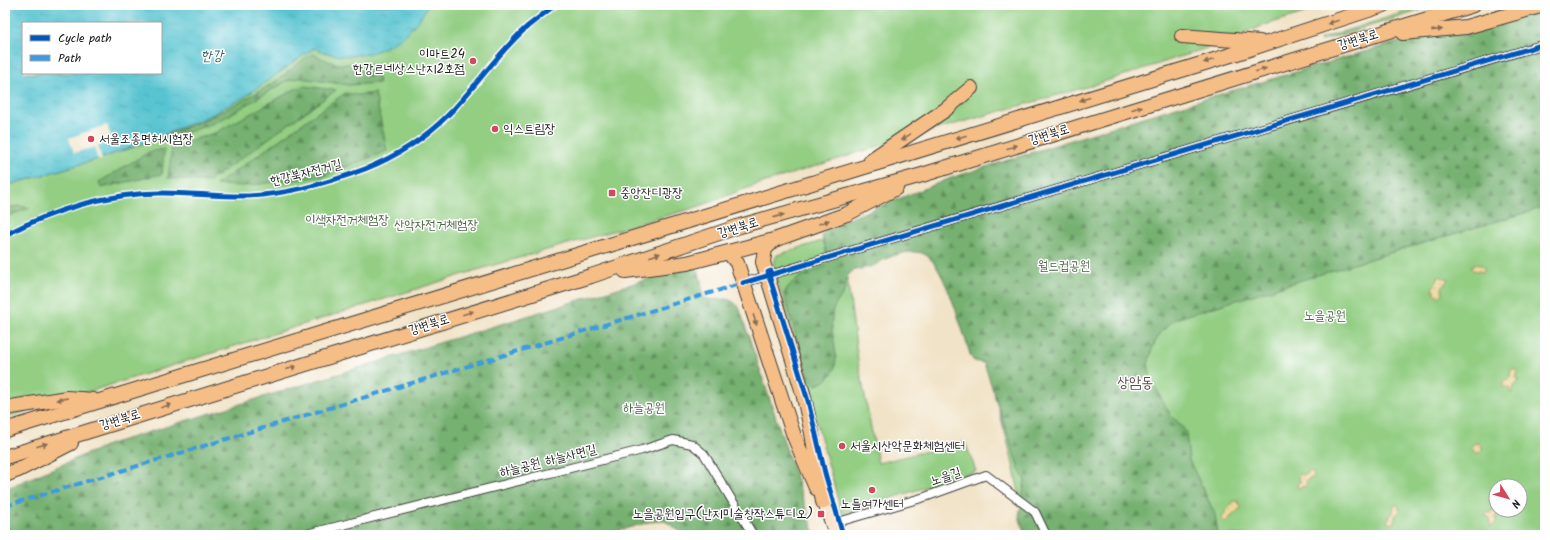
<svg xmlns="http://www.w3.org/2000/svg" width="1550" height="540" viewBox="0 0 1550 540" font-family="Kalam,'Poor Story',sans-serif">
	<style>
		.green { fill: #93ce83; stroke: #587550; fill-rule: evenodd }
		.forest { fill: url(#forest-firs); stroke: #496646 }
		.sand { fill: url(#sand-dots); stroke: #857b5d }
		.water { fill: url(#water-ripples); stroke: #3a7076; fill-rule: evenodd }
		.pier { fill: #f1e3c7 }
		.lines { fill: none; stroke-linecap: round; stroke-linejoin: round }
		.street-casing { stroke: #3c3a36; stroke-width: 10 }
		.secondary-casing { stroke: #3c3a36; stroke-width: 13 }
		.highway-casing { stroke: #3c3a36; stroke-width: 16 }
		.street { stroke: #fff; stroke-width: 8 }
		.secondary { stroke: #fbe5cf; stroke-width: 11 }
		.highway { stroke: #f6be87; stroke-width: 14 }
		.quiet { stroke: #3c9bdf; stroke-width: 4; stroke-dasharray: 8 4; stroke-linecap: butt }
		.cycleway-casing { stroke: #fff; stroke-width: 8 }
		.cycleway { stroke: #0057b8; stroke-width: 5 }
		.oneway { fill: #896d52 }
		.poi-dot { fill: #d1495b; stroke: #fff; stroke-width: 1.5 }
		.labels { text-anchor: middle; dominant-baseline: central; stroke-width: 3; stroke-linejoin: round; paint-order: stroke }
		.street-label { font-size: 13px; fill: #1c1c1c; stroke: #fff }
		.poi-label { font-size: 13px; fill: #1c1c1c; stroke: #fff; text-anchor: start }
		.park-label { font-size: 13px; fill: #4c6345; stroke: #fff }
		.water-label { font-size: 14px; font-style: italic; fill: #345f64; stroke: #fff }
		.quarter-label { font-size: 15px; fill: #604853; stroke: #fff }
	</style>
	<defs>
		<pattern id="forest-firs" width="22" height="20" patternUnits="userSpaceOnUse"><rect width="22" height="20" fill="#76b171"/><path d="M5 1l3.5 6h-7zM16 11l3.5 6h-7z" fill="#608f5c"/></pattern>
		<pattern id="sand-dots" width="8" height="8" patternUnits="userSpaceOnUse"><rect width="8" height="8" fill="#eeda9e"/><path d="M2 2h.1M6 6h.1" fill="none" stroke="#ccba88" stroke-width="1.8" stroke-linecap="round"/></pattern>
		<pattern id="water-ripples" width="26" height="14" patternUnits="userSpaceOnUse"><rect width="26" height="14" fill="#58c4d1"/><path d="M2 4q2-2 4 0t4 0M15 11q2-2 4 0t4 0" fill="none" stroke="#4ca8b3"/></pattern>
	</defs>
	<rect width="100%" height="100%" fill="#fff"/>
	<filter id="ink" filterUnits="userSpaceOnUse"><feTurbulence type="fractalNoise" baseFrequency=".025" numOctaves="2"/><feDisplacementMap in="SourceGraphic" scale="8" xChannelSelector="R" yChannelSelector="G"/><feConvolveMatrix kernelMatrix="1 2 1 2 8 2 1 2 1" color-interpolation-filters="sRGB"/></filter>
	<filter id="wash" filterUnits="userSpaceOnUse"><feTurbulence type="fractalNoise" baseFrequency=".012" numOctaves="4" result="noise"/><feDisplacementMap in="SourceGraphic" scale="16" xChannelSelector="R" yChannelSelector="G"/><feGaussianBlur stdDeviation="0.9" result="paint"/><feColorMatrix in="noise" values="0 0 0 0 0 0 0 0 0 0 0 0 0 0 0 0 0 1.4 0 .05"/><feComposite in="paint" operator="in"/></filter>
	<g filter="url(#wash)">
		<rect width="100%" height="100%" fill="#f1e3c7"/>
		<g class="green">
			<path d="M 381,5 L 1330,5 L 1265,25 L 1219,44 L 1097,84 L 895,141 L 753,186 L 697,207 L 477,270 L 5,418 L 5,186 C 73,166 144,148 208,116 C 243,99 273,76 305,54 C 330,37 356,21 381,5 Z"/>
			<polygon points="1427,5 1439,5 1321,41 1320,39"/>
			<path d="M 1545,27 L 1545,535 L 1028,535 L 1011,455 L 985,360 L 949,279 L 921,247 L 846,269 L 858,361 L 878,463 L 965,442 L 976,471 L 842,514 L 773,264 L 777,255 L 1245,110 ZM 1496,486 L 1520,486 L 1520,510 L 1496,510 Z"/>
		</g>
		<g class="forest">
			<path d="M 1545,5 L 1545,207 L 1383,255 L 1175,319 L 1161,332 L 1153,346 L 1148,364 L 1151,379 L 1171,416 L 1182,426 L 1186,433 L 1189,460 L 1215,514 L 1218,535 L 1025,535 L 1019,516 L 1025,481 L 1019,469 L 984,363 L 974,361 L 971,357 C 963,333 945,267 926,255 C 913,247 888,256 877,264 C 869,269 854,268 849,274 C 845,279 846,286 844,292 C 840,300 832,306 832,316 C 829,341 850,374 816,385 L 809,381 L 784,294 C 792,275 814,274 829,263 L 822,236 L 828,227 L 951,178 L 1163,111 L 1432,32 Z"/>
			<path d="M 313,54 C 322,58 330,63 340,64 C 359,65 374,56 379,83 L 349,85 L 300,78 L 287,81 L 231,114 L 212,124 L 170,138 L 160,139 C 199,123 237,105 273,83 C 287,74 298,61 313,54 Z"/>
			<polygon points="303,86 336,90 208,182 168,178 172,147 217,132 297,88"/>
			<polygon points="345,93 358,95 375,93 387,151 323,176 245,186 216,185"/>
			<polygon points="164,149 162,174 101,188 99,182 149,152"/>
			<polygon points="20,206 30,208 5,217 5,207"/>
			<path d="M 690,266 L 696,267 L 699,272 L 704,298 C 719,303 727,293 739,307 L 815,535 L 685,535 L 665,521 L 649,522 L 603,535 L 5,535 L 5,489 L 110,444 Z"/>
		</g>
		<g class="sand">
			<polygon points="1473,264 1481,265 1485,270 1483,272 1473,270 1471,267"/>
			<polygon points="1438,276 1448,279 1442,288 1443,293 1439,297 1437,296 1432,288 1437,282"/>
			<path d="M 1513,368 L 1518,372 L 1516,378 L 1518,379 L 1518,382 L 1513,387 L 1513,393 L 1510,393 L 1509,388 L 1503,387 C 1502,380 1506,381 1510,377 L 1511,370 Z"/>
			<circle cx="1477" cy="448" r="5"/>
			<polygon points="1310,471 1314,474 1313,478 1307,480 1306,486 1298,488 1297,484 1301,481 1298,479 1299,474 1305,475"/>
			<polygon points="1234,501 1238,501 1241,508 1225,522 1222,521 1223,515"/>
			<polygon points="1396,504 1401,510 1395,516 1394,523 1390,524 1387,520 1393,512 1394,506"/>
			<polygon points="1496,504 1496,510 1502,510 1496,515 1496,523 1491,527 1490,525 1490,518 1486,516 1486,513 1493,511"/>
		</g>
		<path class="water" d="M 5,5 L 428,5 C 407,46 358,69 314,48 L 246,96 L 207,117 L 141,144 L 102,158 L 5,186 ZM 23,23 L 161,23 L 161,73 L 23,73 Z"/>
		<polygon class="pier" points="107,125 112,141 98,146 102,160 98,160 94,147 74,153 69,138"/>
	</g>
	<g filter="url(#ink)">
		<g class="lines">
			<defs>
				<g id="street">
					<polyline points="743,283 1545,44"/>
					<polyline points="831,524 925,497 986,475 1035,512 1046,535"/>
					<polyline points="303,535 642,450 673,440 692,444 704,454 753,535"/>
				</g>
				<polyline id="secondary" points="823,502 835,535"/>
				<g id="highway">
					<polyline points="1403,33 1466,27 1544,5"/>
					<polyline points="1182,36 1260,42"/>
					<polyline points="871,160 945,110 971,88"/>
					<polyline points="774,240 765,249 763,262 803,393 812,433 823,502"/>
					<polyline points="729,253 737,263 794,436 816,488"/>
					<polyline points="625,271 687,263 774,240 847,214 896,188"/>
					<polyline points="5,408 67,398 93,400"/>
					<polyline points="5,430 1234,54 1384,5"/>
					<polyline points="5,457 591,276 740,226 922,175 1473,5"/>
					<polyline points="5,475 18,470 71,443"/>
				</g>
			</defs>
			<use href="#street" class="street-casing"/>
			<use href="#secondary" class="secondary-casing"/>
			<use href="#highway" class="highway-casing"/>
			<use href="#street" class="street"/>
			<use href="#secondary" class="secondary"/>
			<use href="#highway" class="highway"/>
			<polyline class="quiet" points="5,506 743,283"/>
			<defs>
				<g id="cycleway">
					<path d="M 5,235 C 53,210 110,192 164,193 C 193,193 220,197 249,196 C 288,194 328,183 365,169 C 395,157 425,138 448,115 C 476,87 498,52 528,26 C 537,19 546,12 555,5"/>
					<polyline points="771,271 768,272 808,401 825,473 843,535"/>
					<polyline points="743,283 1545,44"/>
				</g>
			</defs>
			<use href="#cycleway" class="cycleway-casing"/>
			<use href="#cycleway" class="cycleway"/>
		</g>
		<defs><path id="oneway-solid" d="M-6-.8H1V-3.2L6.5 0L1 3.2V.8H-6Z"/></defs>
		<g class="oneway">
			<use href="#oneway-solid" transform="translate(1333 22) rotate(162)"/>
			<use href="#oneway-solid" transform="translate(1437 30) rotate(-6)"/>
			<use href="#oneway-solid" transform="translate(1209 61) rotate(163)"/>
			<use href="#oneway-solid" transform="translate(1261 70) rotate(-17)"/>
			<use href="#oneway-solid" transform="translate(1085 99) rotate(163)"/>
			<use href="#oneway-solid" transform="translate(1137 108) rotate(-17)"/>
			<use href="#oneway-solid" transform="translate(906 137) rotate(146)"/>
			<use href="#oneway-solid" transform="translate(961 137) rotate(163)"/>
			<use href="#oneway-solid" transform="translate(1012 147) rotate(-17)"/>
			<use href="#oneway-solid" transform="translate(779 216) rotate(-16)"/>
			<use href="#oneway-solid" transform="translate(824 222) rotate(-20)"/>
			<use href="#oneway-solid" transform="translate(655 255) rotate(-18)"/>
			<use href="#oneway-solid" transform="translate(468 313) rotate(-17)"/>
			<use href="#oneway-solid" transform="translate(755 320) rotate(72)"/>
			<use href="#oneway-solid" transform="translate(291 368) rotate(-17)"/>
			<use href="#oneway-solid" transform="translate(62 399) rotate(172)"/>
			<use href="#oneway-solid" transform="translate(166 406) rotate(-17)"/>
			<use href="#oneway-solid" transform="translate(42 445) rotate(-18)"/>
		</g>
	</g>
	<g class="poi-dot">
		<circle cx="473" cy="61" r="4"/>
		<circle cx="495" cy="129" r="4"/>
		<circle cx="91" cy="139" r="4"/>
		<rect x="608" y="189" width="8" height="8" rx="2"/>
		<circle cx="842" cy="446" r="4"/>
		<circle cx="872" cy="490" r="4"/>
		<rect x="817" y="510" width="8" height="8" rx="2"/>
	</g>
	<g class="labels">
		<g class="street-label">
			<text transform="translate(1358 40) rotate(-17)">강변북로</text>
			<text transform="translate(1049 135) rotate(-17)">강변북로</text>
			<text transform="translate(306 173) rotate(-14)">한강북자전거길</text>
			<text transform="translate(738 228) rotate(-17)">강변북로</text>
			<text transform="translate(429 325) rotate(-17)">강변북로</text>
			<text transform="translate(120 420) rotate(-17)">강변북로</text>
			<text transform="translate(548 461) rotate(-14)">하늘공원 하늘사면길</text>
			<text transform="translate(946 477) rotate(-19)">노을길</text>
		</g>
		<g class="poi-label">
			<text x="465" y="54" text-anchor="end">이마트24<tspan x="465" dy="15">한강르네상스난지2호점</tspan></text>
			<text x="503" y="129">익스트림장</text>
			<text x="99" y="139">서울조종면허시험장</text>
			<text x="620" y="193">중앙잔디광장</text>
			<text x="850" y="446">서울시산악문화체험센터</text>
			<text x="872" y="504" text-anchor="middle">노들여가센터</text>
			<text x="813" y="514" text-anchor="end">노을공원입구(난지미술창작스튜디오)</text>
		</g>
		<g class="park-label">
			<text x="347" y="220">이색자전거체험장</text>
			<text x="436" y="225">산악자전거체험장</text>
			<text x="1064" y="266">월드컵공원</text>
			<text x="1325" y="316">노을공원</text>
			<text x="644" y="408">하늘공원</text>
		</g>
		<g class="water-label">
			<text x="212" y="56">한강</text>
		</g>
		<g class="quarter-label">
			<text x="1135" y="383">상암동</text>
		</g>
	</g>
	<rect width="1550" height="540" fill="none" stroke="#fff" stroke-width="20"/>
	<rect x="22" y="22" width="140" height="52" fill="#ffffff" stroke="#a4a4a4"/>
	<rect x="30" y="35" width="20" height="6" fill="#0057b8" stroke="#a4a4a4"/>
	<text x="58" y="42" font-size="12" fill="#1c1c1c">Cycle path</text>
	<rect x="30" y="55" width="20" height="6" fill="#3c9bdf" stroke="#a4a4a4"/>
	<text x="58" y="62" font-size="12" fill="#1c1c1c">Path</text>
	<g transform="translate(1508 498) rotate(127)"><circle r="19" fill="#ffffff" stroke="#a4a4a4"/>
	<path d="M0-3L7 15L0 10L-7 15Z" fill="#d1495b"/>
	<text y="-6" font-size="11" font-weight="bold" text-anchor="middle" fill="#1c1c1c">N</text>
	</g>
</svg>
